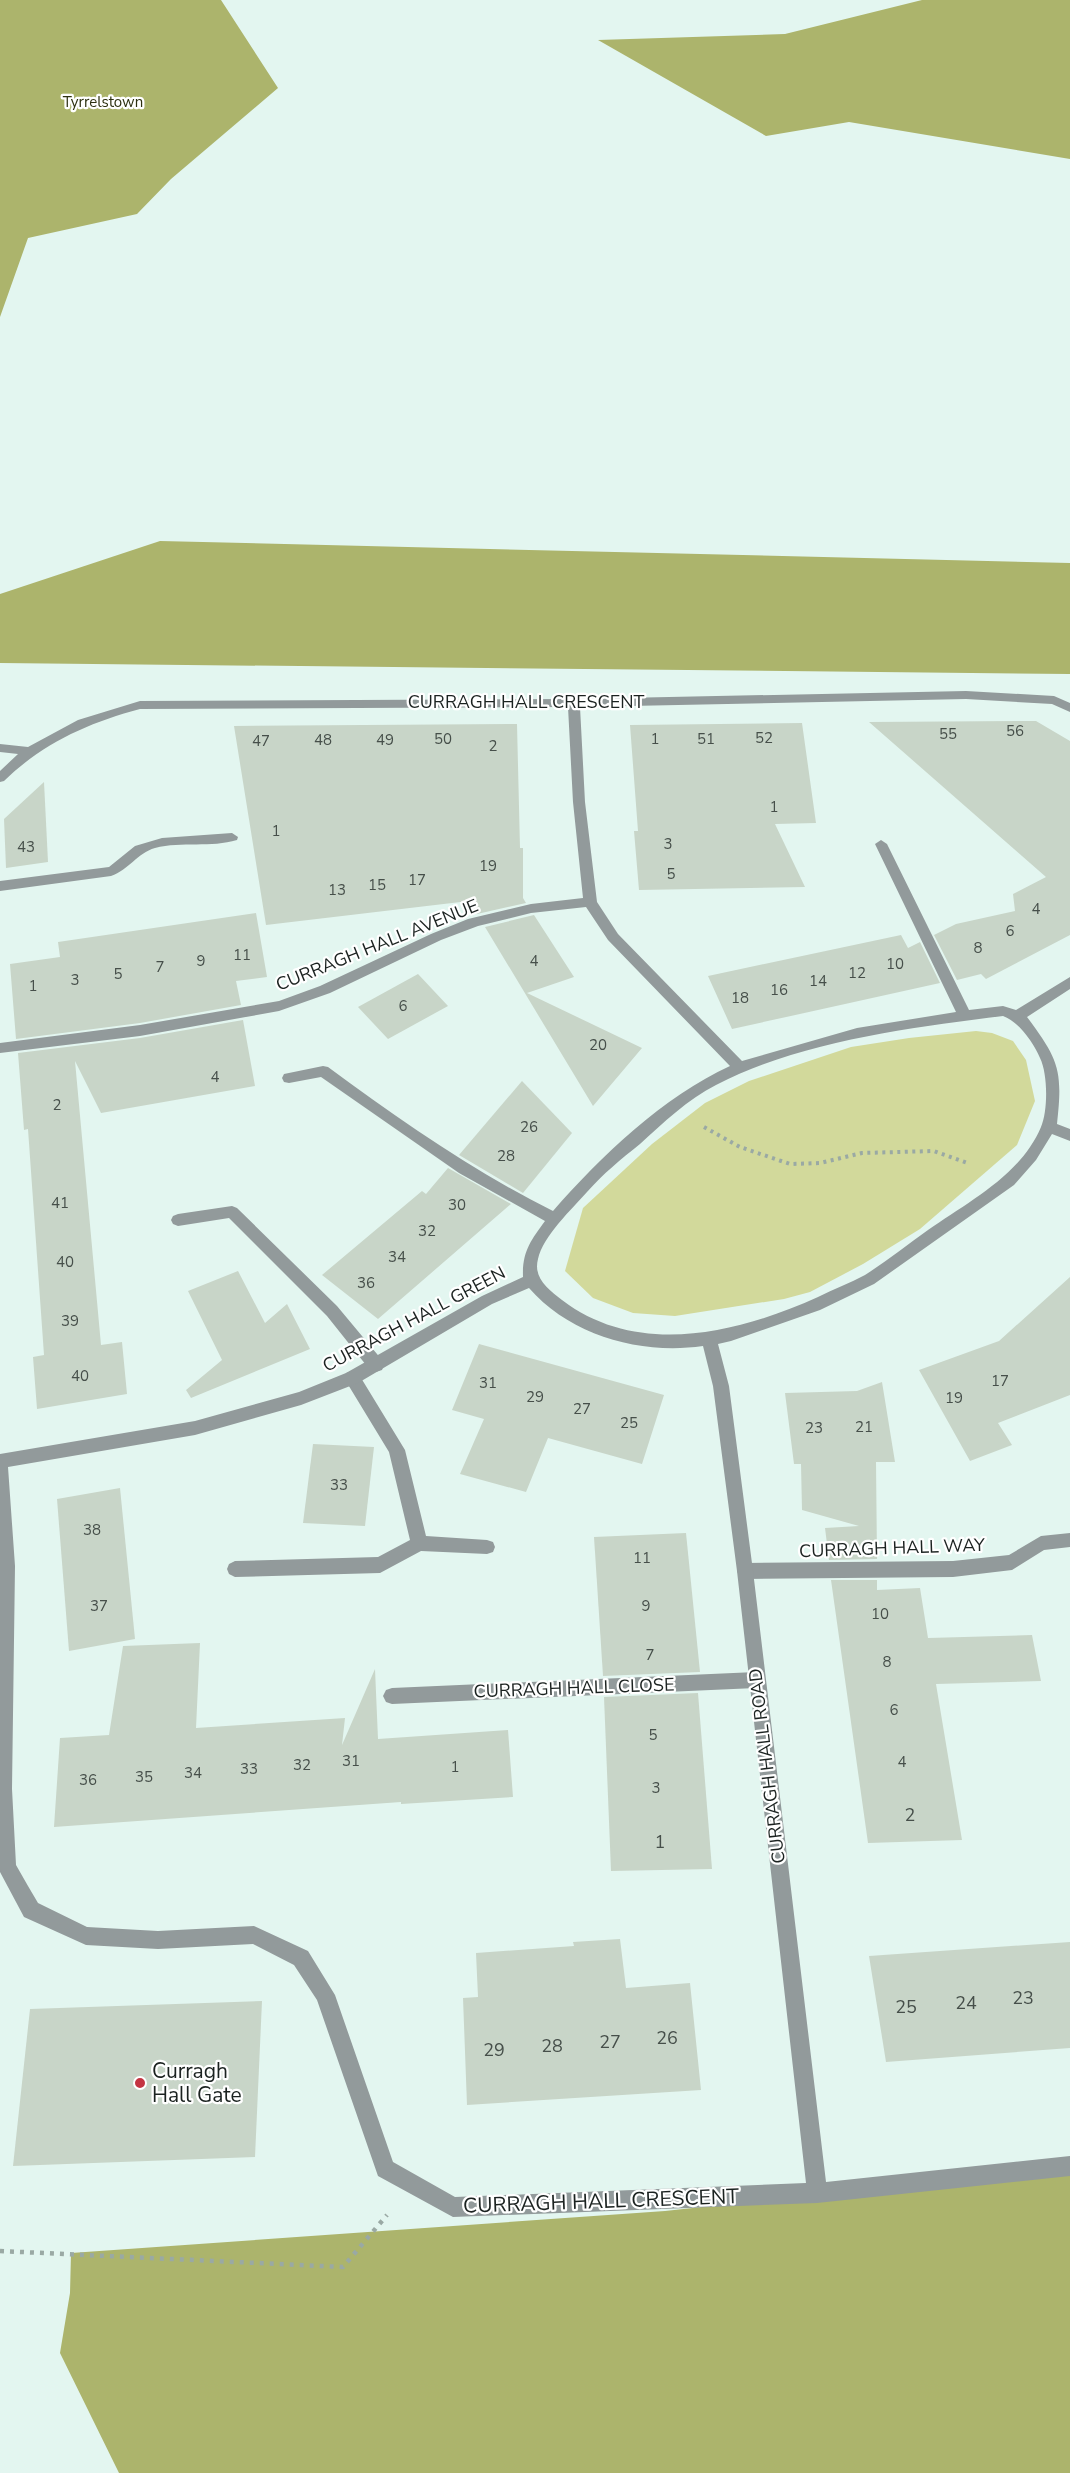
<svg xmlns="http://www.w3.org/2000/svg" width="1070" height="2473" viewBox="0 0 1070 2473" font-family="'Nunito Sans',sans-serif">
	<style>
		.green { fill: #d2d99b }
		.forest { fill: #acb46c }
		.building { fill: #c8d5c8 }
		.lines { fill: none; stroke-linecap: round; stroke-linejoin: round }
		.path-far1 { stroke: #9aa9a4; stroke-width: 4; stroke-dasharray: 3 4.5; stroke-linecap: butt }
		.path { stroke: #9aa9a4; stroke-width: 4.5; stroke-dasharray: 4 6; stroke-linecap: butt }
		.lane { fill: #929a9b; fill-rule: evenodd }
		.street { fill: #929a9b; fill-rule: evenodd }
		.poi-dot { fill: #c43442; stroke: #fff; stroke-width: 2 }
		.labels { text-anchor: middle; dominant-baseline: central; stroke-width: 4.5; stroke-linejoin: round; paint-order: stroke }
		.far-park-label { font-size: 15px; fill: #2d3010; stroke: #fff }
		.number-label { font-size: 15px; fill: #464f4a }
		.street-label { font-size: 18px; fill: #1b2220; stroke: #fff }
		.near-number-label { font-size: 18px; fill: #464f4a }
		.near-poi-label { font-size: 21px; fill: #1b2220; stroke: #fff; text-anchor: start }
		.near-street-label { font-size: 21px; fill: #1b2220; stroke: #fff }
	</style>
	<rect width="100%" height="100%" fill="#e3f6f0"/>
	<polygon class="green" points="976,1031 992,1033 1013,1041 1026,1060 1035,1101 1017,1145 920,1229 863,1264 810,1292 784,1299 675,1316 633,1313 593,1298 565,1271 583,1208 652,1144 705,1103 749,1081 851,1047 909,1038"/>
	<g class="forest">
		<polygon points="0,0 221,0 278,88 171,179 137,214 28,238 0,317"/>
		<polygon points="922,0 1070,0 1070,159 849,122 766,136 598,40 785,34"/>
		<polygon points="160,541 1070,563 1070,674 0,663 0,594"/>
		<polygon points="1070,2167 1070,2473 119,2473 60,2353 70,2293 71,2253 665,2211"/>
	</g>
	<g class="building">
		<polygon points="1036,721 1070,741 1070,935 986,979 981,974 957,980 934,935 956,924 1015,911 1013,894 1046,877 869,722"/>
		<polygon points="802,723 816,823 775,824 805,887 639,890 634,831 638,831 630,725"/>
		<polygon points="517,724 520,848 523,848 523,898 526,903 477,914 469,901 266,925 234,726"/>
		<polygon points="44,782 48,862 6,868 4,819"/>
		<polygon points="256,913 267,977 236,981 241,1005 140,1023 16,1039 10,964 60,957 58,942"/>
		<polygon points="534,915 574,977 527,993 642,1048 593,1106 485,927"/>
		<polygon points="901,935 908,948 920,942 940,983 732,1029 708,976"/>
		<polygon points="418,974 448,1006 388,1039 358,1007"/>
		<polygon points="243,1020 255,1086 101,1113 75,1061 101,1345 122,1342 127,1394 37,1409 33,1357 44,1355 28,1129 24,1130 18,1053 140,1038"/>
		<polygon points="522,1081 572,1133 523,1193 459,1155"/>
		<polygon points="448,1168 511,1204 378,1319 322,1275 422,1191 426,1194"/>
		<polygon points="238,1271 265,1323 287,1304 310,1349 191,1398 186,1390 222,1360 188,1291"/>
		<polygon points="1070,1277 1070,1395 998,1423 1012,1445 970,1461 919,1370 999,1341"/>
		<polygon points="479,1344 664,1395 642,1464 548,1438 526,1492 460,1474 484,1419 452,1410"/>
		<polygon points="882,1382 895,1462 876,1462 877,1559 829,1560 825,1528 859,1526 802,1510 801,1464 794,1464 785,1393 857,1391"/>
		<polygon points="313,1444 374,1447 365,1526 303,1523"/>
		<polygon points="120,1488 135,1639 69,1651 57,1499"/>
		<polygon points="686,1533 700,1672 603,1676 594,1537"/>
		<polygon points="831,1580 877,1580 877,1590 920,1588 928,1638 1032,1635 1041,1681 936,1684 962,1840 868,1843"/>
		<polygon points="200,1643 196,1728 345,1718 342,1745 375,1669 378,1739 508,1730 513,1797 401,1804 401,1802 54,1827 60,1738 109,1735 123,1646"/>
		<polygon points="698,1693 712,1869 611,1871 604,1697"/>
		<polygon points="620,1939 626,1988 690,1983 701,2090 467,2105 463,1998 478,1997 476,1953 574,1946 573,1942"/>
		<polygon points="1070,1942 1070,2048 886,2062 869,1956"/>
		<polygon points="262,2001 255,2157 13,2166 30,2009"/>
	</g>
	<g class="lines">
		<polyline class="path-far1" points="704,1127 740,1147 790,1164 820,1163 862,1153 934,1151 970,1164"/>
		<polyline class="path" points="0,2251 343,2267 387,2215"/>
		<g class="lane">
			<polygon points="232,1206 237,1208 337,1306 382,1360 384,1365 382,1370 376,1372 370,1370 327,1316 229,1218 178,1226 173,1224 171,1220 173,1216 178,1214"/>
			<polygon points="352,1371 358,1373 405,1450 426,1536 487,1540 493,1542 495,1547 493,1552 487,1554 421,1551 380,1573 235,1577 229,1574 227,1569 229,1564 235,1561 378,1557 410,1540 389,1452 344,1378 346,1373"/>
			<polygon points="1070,1533 1070,1547 1044,1550 1012,1570 953,1577 745,1579 739,1576 737,1571 739,1566 745,1563 953,1561 1009,1555 1041,1536"/>
			<polygon points="756,1672 762,1674 765,1680 762,1686 756,1688 392,1704 386,1702 383,1696 386,1690 392,1688"/>
		</g>
		<g class="street">
			<path d="M 966,691 L 1054,696 L 1070,703 L 1070,712 L 1052,704 L 966,699 L 580,707 L 585,802 L 597,902 L 618,934 L 742,1061 L 857,1028 L 956,1012 L 875,844 L 881,840 L 887,844 L 969,1010 L 1003,1006 L 1016,1010 L 1070,977 L 1070,989 L 1027,1017 C 1059,1060 1063,1070 1057,1124 L 1070,1129 L 1070,1141 L 1052,1134 L 1036,1160 L 1014,1185 L 874,1284 L 820,1310 L 731,1341 L 718,1344 L 729,1386 L 753,1571 L 826,2182 L 1070,2156 L 1070,2176 L 817,2203 L 453,2217 L 378,2176 L 317,2000 L 294,1965 L 253,1944 L 158,1949 L 86,1945 L 24,1917 L 0,1872 L 0,1454 L 195,1421 L 299,1392 L 346,1373 L 482,1296 L 523,1277 C 522,1252 531,1240 545,1221 L 459,1173 L 321,1077 L 289,1083 L 284,1082 L 282,1078 L 284,1074 L 323,1066 L 328,1067 C 400,1120 473,1171 553,1211 C 600,1157 664,1096 730,1066 L 608,940 L 586,907 L 531,913 L 478,926 L 441,940 L 330,993 L 279,1011 L 140,1036 L 0,1053 L 0,1043 L 140,1025 L 279,1001 L 320,986 L 431,934 L 468,919 L 531,904 L 583,898 L 573,802 L 568,707 L 140,709 C 88,723 43,743 4,781 L 0,782 L 0,771 L 18,754 L 0,752 L 0,744 L 28,747 L 78,720 L 140,701 L 574,699 ZM 1003,1016 C 1019,1022 1033,1042 1040,1058 C 1048,1074 1048,1111 1041,1127 C 1021,1175 968,1202 928,1230 C 907,1245 887,1261 865,1275 C 850,1283 834,1289 818,1297 C 738,1333 638,1358 562,1300 C 548,1289 533,1278 538,1259 C 543,1236 572,1209 587,1192 C 603,1174 621,1159 640,1144 C 663,1123 688,1099 716,1085 C 801,1041 909,1028 1003,1016 ZM 529,1288 C 571,1336 641,1355 703,1346 L 713,1386 L 737,1571 L 806,2183 L 455,2197 L 393,2162 L 335,1995 L 308,1951 L 254,1926 L 158,1931 L 87,1927 L 38,1903 L 28,1886 L 16,1865 L 12,1789 L 15,1566 L 8,1467 L 195,1435 L 301,1405 L 358,1383 L 492,1304 Z"/>
			<path d="M 232,833 L 238,837 L 237,840 C 211,848 182,841 155,848 C 137,853 129,870 111,876 L 0,891 L 0,881 L 109,867 L 135,846 L 162,838 Z"/>
		</g>
	</g>
	<circle class="poi-dot" cx="140" cy="2083" r="6"/>
	<g class="labels">
		<g class="far-park-label">
			<text x="103" y="102">Tyrrelstown</text>
		</g>
		<g class="number-label">
			<text x="1015" y="731">56</text>
			<text x="948" y="734">55</text>
			<text x="764" y="738">52</text>
			<text x="443" y="739">50</text>
			<text x="655" y="739">1</text>
			<text x="706" y="739">51</text>
			<text x="323" y="740">48</text>
			<text x="385" y="740">49</text>
			<text x="261" y="741">47</text>
			<text x="493" y="746">2</text>
			<text x="774" y="807">1</text>
			<text x="276" y="831">1</text>
			<text x="668" y="844">3</text>
			<text x="26" y="847">43</text>
			<text x="488" y="866">19</text>
			<text x="671" y="874">5</text>
			<text x="417" y="880">17</text>
			<text x="377" y="885">15</text>
			<text x="337" y="890">13</text>
			<text x="1036" y="909">4</text>
			<text x="1010" y="931">6</text>
			<text x="978" y="948">8</text>
			<text x="242" y="955">11</text>
			<text x="201" y="961">9</text>
			<text x="534" y="961">4</text>
			<text x="895" y="964">10</text>
			<text x="160" y="967">7</text>
			<text x="857" y="973">12</text>
			<text x="118" y="974">5</text>
			<text x="75" y="980">3</text>
			<text x="818" y="981">14</text>
			<text x="33" y="986">1</text>
			<text x="779" y="990">16</text>
			<text x="740" y="998">18</text>
			<text x="403" y="1006">6</text>
			<text x="598" y="1045">20</text>
			<text x="215" y="1077">4</text>
			<text x="57" y="1105">2</text>
			<text x="529" y="1127">26</text>
			<text x="506" y="1156">28</text>
			<text x="60" y="1203">41</text>
			<text x="457" y="1205">30</text>
			<text x="427" y="1231">32</text>
			<text x="397" y="1257">34</text>
			<text x="65" y="1262">40</text>
			<text x="366" y="1283">36</text>
			<text x="70" y="1321">39</text>
			<text x="80" y="1376">40</text>
			<text x="1000" y="1381">17</text>
			<text x="488" y="1383">31</text>
			<text x="535" y="1397">29</text>
			<text x="954" y="1398">19</text>
			<text x="582" y="1409">27</text>
			<text x="629" y="1423">25</text>
			<text x="864" y="1427">21</text>
			<text x="814" y="1428">23</text>
			<text x="339" y="1485">33</text>
			<text x="92" y="1530">38</text>
			<text x="642" y="1558">11</text>
			<text x="99" y="1606">37</text>
			<text x="646" y="1606">9</text>
			<text x="880" y="1614">10</text>
			<text x="650" y="1655">7</text>
			<text x="887" y="1662">8</text>
			<text x="894" y="1710">6</text>
			<text x="653" y="1735">5</text>
			<text x="351" y="1761">31</text>
			<text x="902" y="1762">4</text>
			<text x="302" y="1765">32</text>
			<text x="455" y="1767">1</text>
			<text x="249" y="1769">33</text>
			<text x="193" y="1773">34</text>
			<text x="144" y="1777">35</text>
			<text x="88" y="1780">36</text>
			<text x="656" y="1788">3</text>
		</g>
		<g class="street-label">
			<text x="526" y="702">CURRAGH HALL CRESCENT</text>
			<text transform="translate(377 945) rotate(-22)">CURRAGH HALL AVENUE</text>
			<text transform="translate(414 1319) rotate(-28)">CURRAGH HALL GREEN</text>
			<text transform="translate(892 1548) rotate(-2)">CURRAGH HALL WAY</text>
			<text transform="translate(574 1688) rotate(-2)">CURRAGH HALL CLOSE</text>
			<text transform="translate(767 1766) rotate(-97)">CURRAGH HALL ROAD</text>
		</g>
		<g class="near-number-label">
			<text x="910" y="1815">2</text>
			<text x="660" y="1842">1</text>
			<text x="1023" y="1998">23</text>
			<text x="966" y="2003">24</text>
			<text x="906" y="2007">25</text>
			<text x="667" y="2038">26</text>
			<text x="610" y="2042">27</text>
			<text x="552" y="2046">28</text>
			<text x="494" y="2050">29</text>
		</g>
		<g class="near-poi-label">
			<text x="152" y="2071">Curragh<tspan x="152" dy="24">Hall Gate</tspan></text>
		</g>
		<g class="near-street-label">
			<text transform="translate(601 2201) rotate(-2)">CURRAGH HALL CRESCENT</text>
		</g>
	</g>
</svg>
